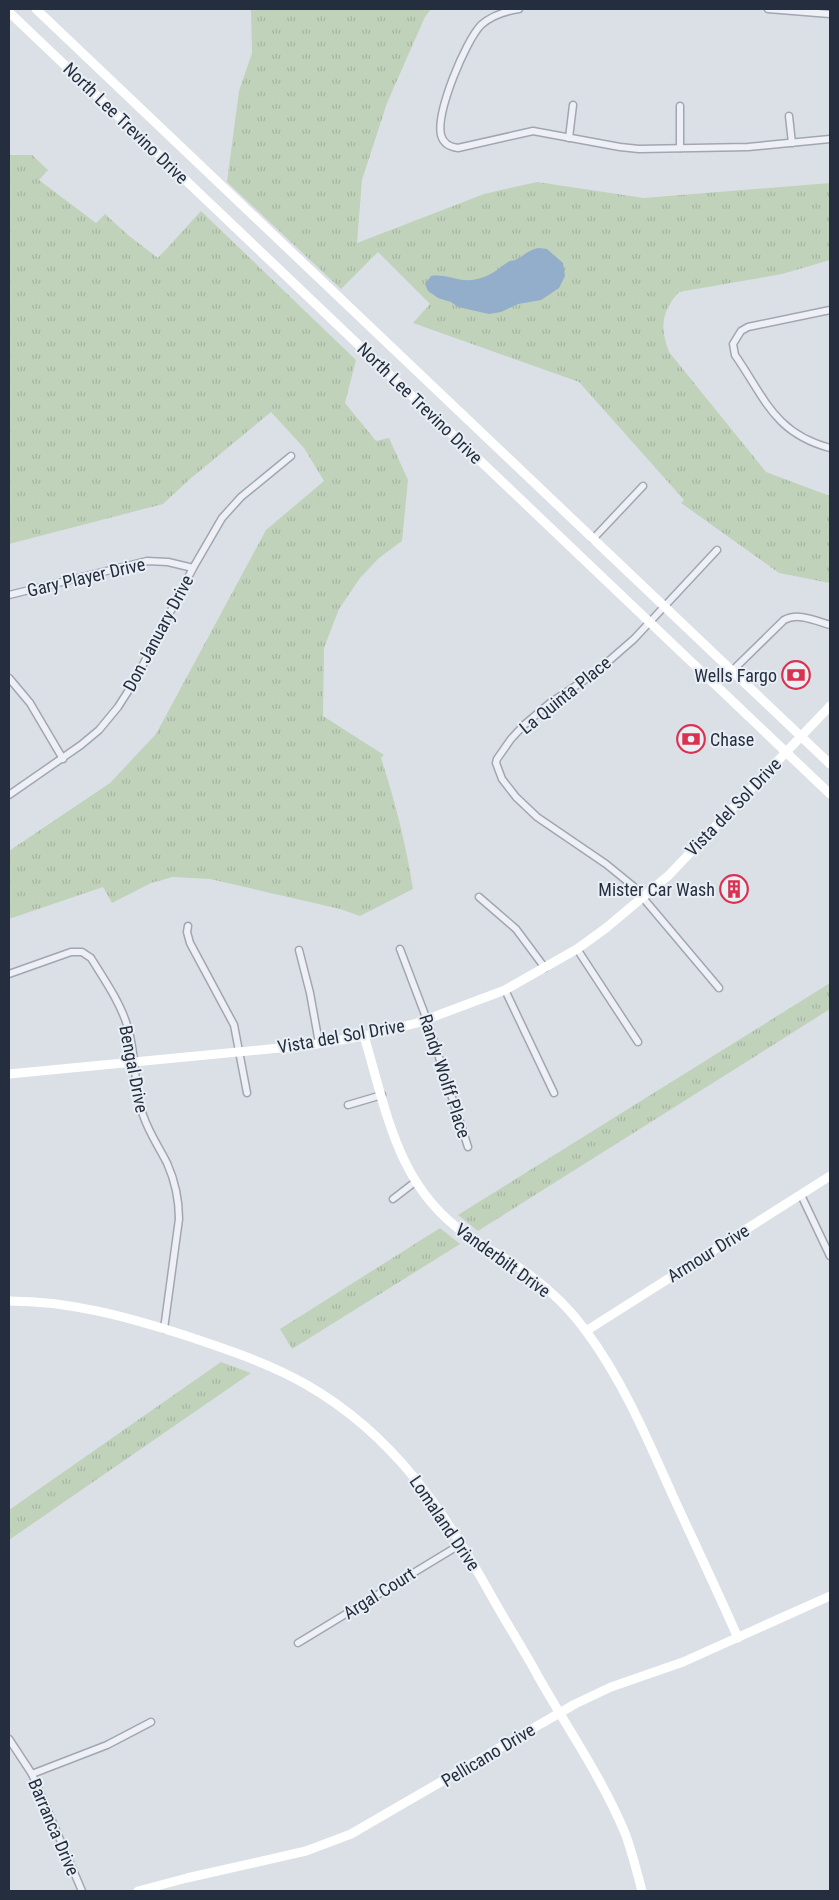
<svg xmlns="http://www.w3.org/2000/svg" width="839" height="1900" viewBox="0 0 839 1900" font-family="'Roboto Condensed',sans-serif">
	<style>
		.grass { fill: url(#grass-tufts) }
		.water { fill: #92aecb }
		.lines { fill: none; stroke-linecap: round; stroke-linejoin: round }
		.street-casing { stroke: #a0a7b1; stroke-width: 9 }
		.street { stroke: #eef0f5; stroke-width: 6 }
		.secondary { stroke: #fff; stroke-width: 9 }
		.labels { text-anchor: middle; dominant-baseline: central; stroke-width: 4; stroke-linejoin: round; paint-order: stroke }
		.street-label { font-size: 18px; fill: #242e3e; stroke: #eaeff5 }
		.poi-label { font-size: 18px; fill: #242e3e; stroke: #eaeff5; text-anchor: end }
	</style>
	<defs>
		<pattern id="grass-tufts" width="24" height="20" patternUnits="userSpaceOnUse" patternTransform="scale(1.25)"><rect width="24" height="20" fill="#c1d2bb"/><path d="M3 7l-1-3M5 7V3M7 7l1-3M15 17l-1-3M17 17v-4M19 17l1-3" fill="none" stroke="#a6b5a2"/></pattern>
	</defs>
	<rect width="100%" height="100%" fill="#dbe0e7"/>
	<g class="grass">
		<path d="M 251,9 L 431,9 L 425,17 L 387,103 L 362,180 L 357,243 L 484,194 L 537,182 L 644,198 L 830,183 L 830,260 L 782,274 L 679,292 C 661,312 660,328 669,352 L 766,472 L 830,496 L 830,583 L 779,573 L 681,503 L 684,500 L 579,382 L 413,323 L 430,304 L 378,252 L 341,289 L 227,182 L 239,91 L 252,53 Z"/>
		<path d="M 9,155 L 32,155 L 48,170 L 39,180 L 96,223 L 105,214 L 128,235 L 158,258 L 201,211 L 356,360 L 345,403 L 376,441 L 389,438 L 408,480 L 402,541 L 379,558 L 360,578 L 339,609 L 324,648 L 323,716 L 384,755 L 381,758 C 395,801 406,844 413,889 L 360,916 L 340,909 L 210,879 L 173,877 L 151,883 L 112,903 L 103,887 L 9,919 L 9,851 L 110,783 L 156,734 L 266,530 L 324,481 L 304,448 L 271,412 L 190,479 L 163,504 L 9,544 Z"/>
		<polygon points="830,983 830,1009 478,1231 458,1215"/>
		<polygon points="440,1228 460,1244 292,1349 280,1329"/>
		<polygon points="221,1362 251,1373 9,1540 9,1510"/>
	</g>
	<path class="water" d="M 539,248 L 547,249 L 563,263 L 565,276 L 559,288 L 541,300 L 518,304 L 501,312 L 489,314 L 458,307 L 451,302 L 438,298 L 428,291 L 425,284 L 431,276 C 450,273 459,285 481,278 C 492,275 499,268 508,262 C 510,260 513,261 515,260 C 524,256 529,249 539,248 Z"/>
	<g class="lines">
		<defs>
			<g id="street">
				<path d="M 519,9 C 506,11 491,16 481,25 C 465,42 436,112 441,135 C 443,143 450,147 458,148 L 533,131 L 620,147 L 639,149 L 748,147 L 830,139"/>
				<polyline points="768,9 830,14"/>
				<polyline points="680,106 680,148"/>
				<polyline points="789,116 792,143"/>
				<polyline points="569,138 573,105"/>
				<path d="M 830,310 L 748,327 L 741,331 L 733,344 L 735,355 C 765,398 774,433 830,448"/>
				<polyline points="593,539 643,486"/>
				<polyline points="717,550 634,639 595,673 550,703 524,725 511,739 497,759 496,763 502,779 516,797 537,817 606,864 633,886 719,988"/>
				<polyline points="9,595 147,561 168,562 193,568"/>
				<path d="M 732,671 L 784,620 C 798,612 816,621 830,625"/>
				<polyline points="9,678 30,703 63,759"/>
				<polyline points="9,795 81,745 99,730 118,707 134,682 193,568 222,518 241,497 291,456"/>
				<polyline points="479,897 516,929 545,968"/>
				<polyline points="188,926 187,932 190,943 234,1025 247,1093"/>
				<polyline points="400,949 427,1020 468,1147"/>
				<polyline points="577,949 638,1042"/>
				<polyline points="299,950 310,993 319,1043"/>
				<path d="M 9,974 L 71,952 L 82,952 L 91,958 C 104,979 120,1002 127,1025 C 137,1055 133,1086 143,1115 C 149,1133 159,1147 167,1163 C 175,1181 179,1200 179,1219 L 164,1329"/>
				<polyline points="505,990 554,1093"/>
				<polyline points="348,1105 382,1095"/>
				<polyline points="801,1195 830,1256"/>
				<polyline points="393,1199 415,1182"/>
				<polyline points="298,1643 461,1544"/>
				<polyline points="9,1739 32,1774 82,1891"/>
				<polyline points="32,1774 107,1745 151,1722"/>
			</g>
		</defs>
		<use href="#street" class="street-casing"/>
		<use href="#street" class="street"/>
		<g class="secondary">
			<polyline points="36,9 830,764"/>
			<polyline points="9,12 830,794"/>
			<path d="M 364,1036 C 387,1112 397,1187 467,1235 C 485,1248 506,1258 524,1271 C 547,1287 570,1309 586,1331 C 623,1381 647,1438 672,1494 C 694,1542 717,1590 738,1638"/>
			<polyline points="9,1074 311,1045 364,1036 417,1023 505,990 577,949 606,928 668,876 830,706"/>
			<path d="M 9,1301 C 71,1301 128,1317 187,1336 C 228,1350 269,1363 307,1385 C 394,1435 445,1512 492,1597 C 507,1624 524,1650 539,1678 C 568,1729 602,1778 625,1833 C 632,1852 637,1872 642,1891"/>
			<polyline points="586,1331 830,1176"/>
			<polyline points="138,1891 187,1878 306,1851 351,1834 575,1704 611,1687 683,1662 830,1596"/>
		</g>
	</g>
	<defs>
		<symbol id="bank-ring" viewBox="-11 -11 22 22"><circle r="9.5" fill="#eaeff5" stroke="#da324e" stroke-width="1.5"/><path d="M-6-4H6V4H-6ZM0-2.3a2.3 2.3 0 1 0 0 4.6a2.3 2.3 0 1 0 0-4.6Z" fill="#da324e"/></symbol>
		<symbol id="building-ring" viewBox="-11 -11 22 22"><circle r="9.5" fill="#eaeff5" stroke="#da324e" stroke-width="1.5"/><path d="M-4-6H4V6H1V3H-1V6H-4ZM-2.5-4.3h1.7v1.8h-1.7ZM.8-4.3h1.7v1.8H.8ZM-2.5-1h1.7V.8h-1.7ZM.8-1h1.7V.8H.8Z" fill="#da324e"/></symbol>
	</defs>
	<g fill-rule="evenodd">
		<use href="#bank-ring" x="780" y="659" width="32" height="32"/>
		<use href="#bank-ring" x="675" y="723" width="32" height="32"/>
		<use href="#building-ring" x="718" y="873" width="32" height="32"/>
	</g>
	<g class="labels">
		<g class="street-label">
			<text transform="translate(126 123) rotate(44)">North Lee Trevino Drive</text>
			<text transform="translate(420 403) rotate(44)">North Lee Trevino Drive</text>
			<text transform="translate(86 577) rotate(-13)">Gary Player Drive</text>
			<text transform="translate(158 633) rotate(-62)">Don January Drive</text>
			<text transform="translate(565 695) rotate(-39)">La Quinta Place</text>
			<text transform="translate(733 807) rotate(-46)">Vista del Sol Drive</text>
			<text transform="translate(341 1036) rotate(-10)">Vista del Sol Drive</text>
			<text transform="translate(134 1069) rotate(79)">Bengal Drive</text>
			<text transform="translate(445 1076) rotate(72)">Randy Wolff Place</text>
			<text transform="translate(708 1253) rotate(-32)">Armour Drive</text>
			<text transform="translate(503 1260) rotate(36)">Vanderbilt Drive</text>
			<text transform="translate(445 1523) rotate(56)">Lomaland Drive</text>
			<text transform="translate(379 1593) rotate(-32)">Argal Court</text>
			<text transform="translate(488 1755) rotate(-31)">Pellicano Drive</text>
			<text transform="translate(54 1827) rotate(67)">Barranca Drive</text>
		</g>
		<g class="poi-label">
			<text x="777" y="675">Wells Fargo</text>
			<text x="710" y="739" text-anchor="start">Chase</text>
			<text x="715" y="889">Mister Car Wash</text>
		</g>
	</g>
	<rect width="839" height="1900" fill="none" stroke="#242e3e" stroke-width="20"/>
</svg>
